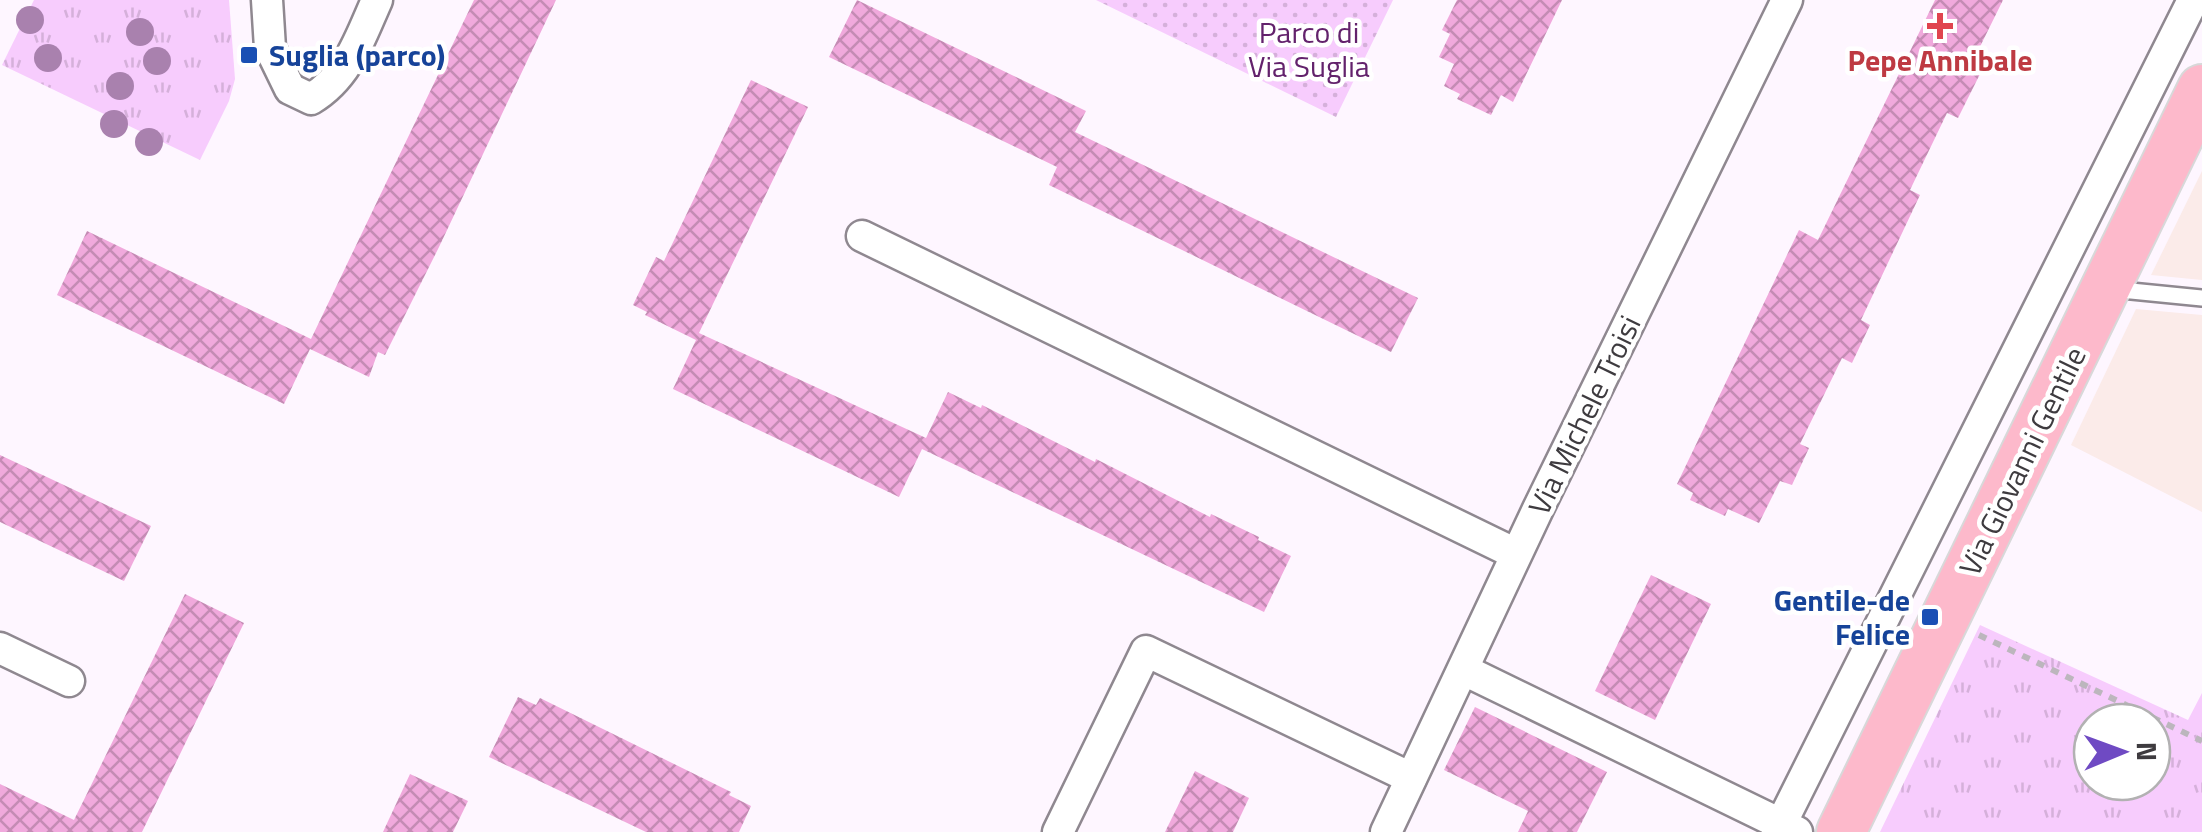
<svg xmlns="http://www.w3.org/2000/svg" width="2202" height="832" viewBox="0 0 2202 832" font-family="'Titillium Web',sans-serif">
	<style>
		.commercial { fill: #fbebe9 }
		.grass { fill: url(#grass-tufts); fill-rule: evenodd }
		.park { fill: url(#park-dots) }
		.building { fill: url(#building-cross-hatch) }
		.lines { fill: none; stroke-linecap: round; stroke-linejoin: round }
		.service-casing { stroke: #8f8890; stroke-width: 20 }
		.minor-casing { stroke: #8f8890; stroke-width: 35 }
		.primary-casing { stroke: #d8d8d9; stroke-width: 52 }
		.path { stroke: #bcb6bd; stroke-width: 6; stroke-dasharray: 8 8; stroke-linecap: butt }
		.service { stroke: #fff; stroke-width: 15 }
		.minor { stroke: #fff; stroke-width: 30 }
		.primary { stroke: #fdb9cb; stroke-width: 48 }
		.tree { fill: #a981ae }
		.health-dot { fill: #e0444e; stroke: #fff; stroke-width: 4 }
		.transit-dot { fill: #1a4fb4; stroke: #fff; stroke-width: 4 }
		.labels { text-anchor: middle; dominant-baseline: central; stroke-width: 9; stroke-linejoin: round; paint-order: stroke }
		.park-label { font-size: 30px; fill: #63226c; stroke: #fff }
		.transit-label { font-size: 30px; font-weight: bold; fill: #164399; stroke: #fff; text-anchor: start }
		.health-label { font-size: 30px; font-weight: bold; fill: #be3a42; stroke: #fff }
		.street-label { font-size: 30px; fill: #3e3b3f; stroke: #fff }
	</style>
	<defs>
		<pattern id="grass-tufts" width="24" height="20" patternUnits="userSpaceOnUse" patternTransform="scale(2.5)"><rect width="24" height="20" fill="#f7ccfd"/><path d="M3 7l-1-3M5 7V3M7 7l1-3M15 17l-1-3M17 17v-4M19 17l1-3" fill="none" stroke="#d5b0da"/></pattern>
		<pattern id="park-dots" width="8" height="8" patternUnits="userSpaceOnUse" patternTransform="scale(2.5)"><rect width="8" height="8" fill="#f7ccfd"/><path d="M2 2h.1M6 6h.1" fill="none" stroke="#d5b0da" stroke-width="1.8" stroke-linecap="round"/></pattern>
		<pattern id="building-cross-hatch" width="8" height="8" patternUnits="userSpaceOnUse" patternTransform="scale(2.5)"><rect width="8" height="8" fill="#f0a9dc"/><path d="M0 0l8 8M0 8l8-8" fill="none" stroke="#c48bb4"/></pattern>
	</defs>
	<rect width="100%" height="100%" fill="#fef6ff"/>
	<g class="commercial">
		<polygon points="2202,171 2202,280 2151,275"/>
		<polygon points="2136,309 2202,315 2202,512 2071,445"/>
	</g>
	<g class="grass">
		<polygon points="34,0 229,0 235,79 229,101 200,160 2,65"/>
		<path d="M 1980,625 L 2188,720 L 2202,693 L 2202,832 L 1880,832 ZM 2092,722 L 2152,722 L 2152,782 L 2092,782 Z"/>
	</g>
	<polygon class="park" points="1096,0 1393,0 1336,117"/>
	<g class="building">
		<polygon points="474,0 556,0 439,247 385,355 378,352 369,377 310,349 284,404 57,295 87,231 311,339"/>
		<polygon points="857,0 1086,111 1075,132 1418,298 1391,352 1049,185 1057,167 829,57"/>
		<polygon points="1457,0 1562,0 1513,102 1501,95 1491,115 1457,99 1460,94 1444,86 1454,64 1439,57 1450,34 1442,30"/>
		<polygon points="1935,0 2003,0 1969,69 1980,74 1958,118 1947,113 1910,190 1920,195 1861,320 1870,325 1852,363 1842,358 1800,444 1809,448 1792,485 1780,481 1759,523 1728,509 1725,516 1690,500 1693,493 1677,484 1799,230 1818,240"/>
		<polygon points="751,80 808,107 699,333 926,438 948,392 981,408 982,405 1095,462 1096,459 1210,517 1211,514 1259,537 1258,540 1291,556 1264,612 922,449 899,497 673,389 696,340 645,315 647,312 633,305 656,257 664,261"/>
		<polygon points="0,455 151,526 124,581 0,522"/>
		<polygon points="1651,575 1711,604 1655,720 1595,691"/>
		<polygon points="185,594 244,623 142,832 0,832 0,784 74,820"/>
		<polygon points="518,697 536,705 540,698 731,792 729,795 751,806 739,832 646,832 489,757"/>
		<polygon points="1475,707 1607,772 1577,832 1518,832 1528,811 1444,770"/>
		<polygon points="1195,771 1249,798 1233,832 1165,832"/>
		<polygon points="410,774 468,801 453,832 383,832"/>
	</g>
	<g class="lines">
		<defs>
			<polyline id="service" points="2111,289 2202,298"/>
			<g id="minor">
				<path d="M 267,0 L 270,48 L 290,89 L 311,99 C 348,77 360,38 377,0"/>
				<polyline points="862,236 1516,554"/>
				<polyline points="0,648 69,681"/>
				<polyline points="1464,670 1797,832"/>
				<polyline points="1058,832 1146,651 1411,778"/>
				<polyline points="1386,832 1538,509 1787,0"/>
				<polyline points="1777,832 2193,0"/>
			</g>
			<polyline id="primary" points="1841,832 2202,89"/>
		</defs>
		<use href="#service" class="service-casing"/>
		<use href="#minor" class="minor-casing"/>
		<use href="#primary" class="primary-casing"/>
		<polyline class="path" points="1979,635 2202,741"/>
		<use href="#service" class="service"/>
		<use href="#minor" class="minor"/>
		<use href="#primary" class="primary"/>
	</g>
	<g class="tree">
		<circle cx="30" cy="20" r="14"/>
		<circle cx="140" cy="32" r="14"/>
		<circle cx="48" cy="58" r="14"/>
		<circle cx="157" cy="61" r="14"/>
		<circle cx="120" cy="86" r="14"/>
		<circle cx="114" cy="124" r="14"/>
		<circle cx="149" cy="142" r="14"/>
	</g>
	<path class="health-dot" d="M1935 11h10v10h10v10h-10v10h-10v-10h-10v-10h10z"/>
	<g class="transit-dot">
		<rect x="239" y="45" width="20" height="20" rx="5"/>
		<rect x="1920" y="607" width="20" height="20" rx="5"/>
	</g>
	<g class="labels">
		<g class="park-label">
			<text x="1309" y="32">Parco di<tspan x="1309" dy="34">Via Suglia</tspan></text>
		</g>
		<g class="transit-label">
			<text x="269" y="55">Suglia (parco)</text>
			<text x="1910" y="600" text-anchor="end">Gentile-de<tspan x="1910" dy="34">Felice</tspan></text>
		</g>
		<g class="health-label">
			<text x="1940" y="60">Pepe Annibale</text>
		</g>
		<g class="street-label">
			<text transform="translate(1584 415) rotate(-64)">Via Michele Troisi</text>
			<text transform="translate(2022 461) rotate(-64)">Via Giovanni Gentile</text>
		</g>
	</g>
	<g transform="translate(2122 752) rotate(89)"><circle r="48" fill="#ffffff" stroke="#b2b1b2" stroke-width="2.5"/>
	<path d="M0-8L18 38L0 25L-18 38Z" fill="#6f4ac3"/>
	<text y="-15" font-size="28" font-weight="bold" text-anchor="middle" fill="#3e3b3f">N</text>
	</g>
</svg>
